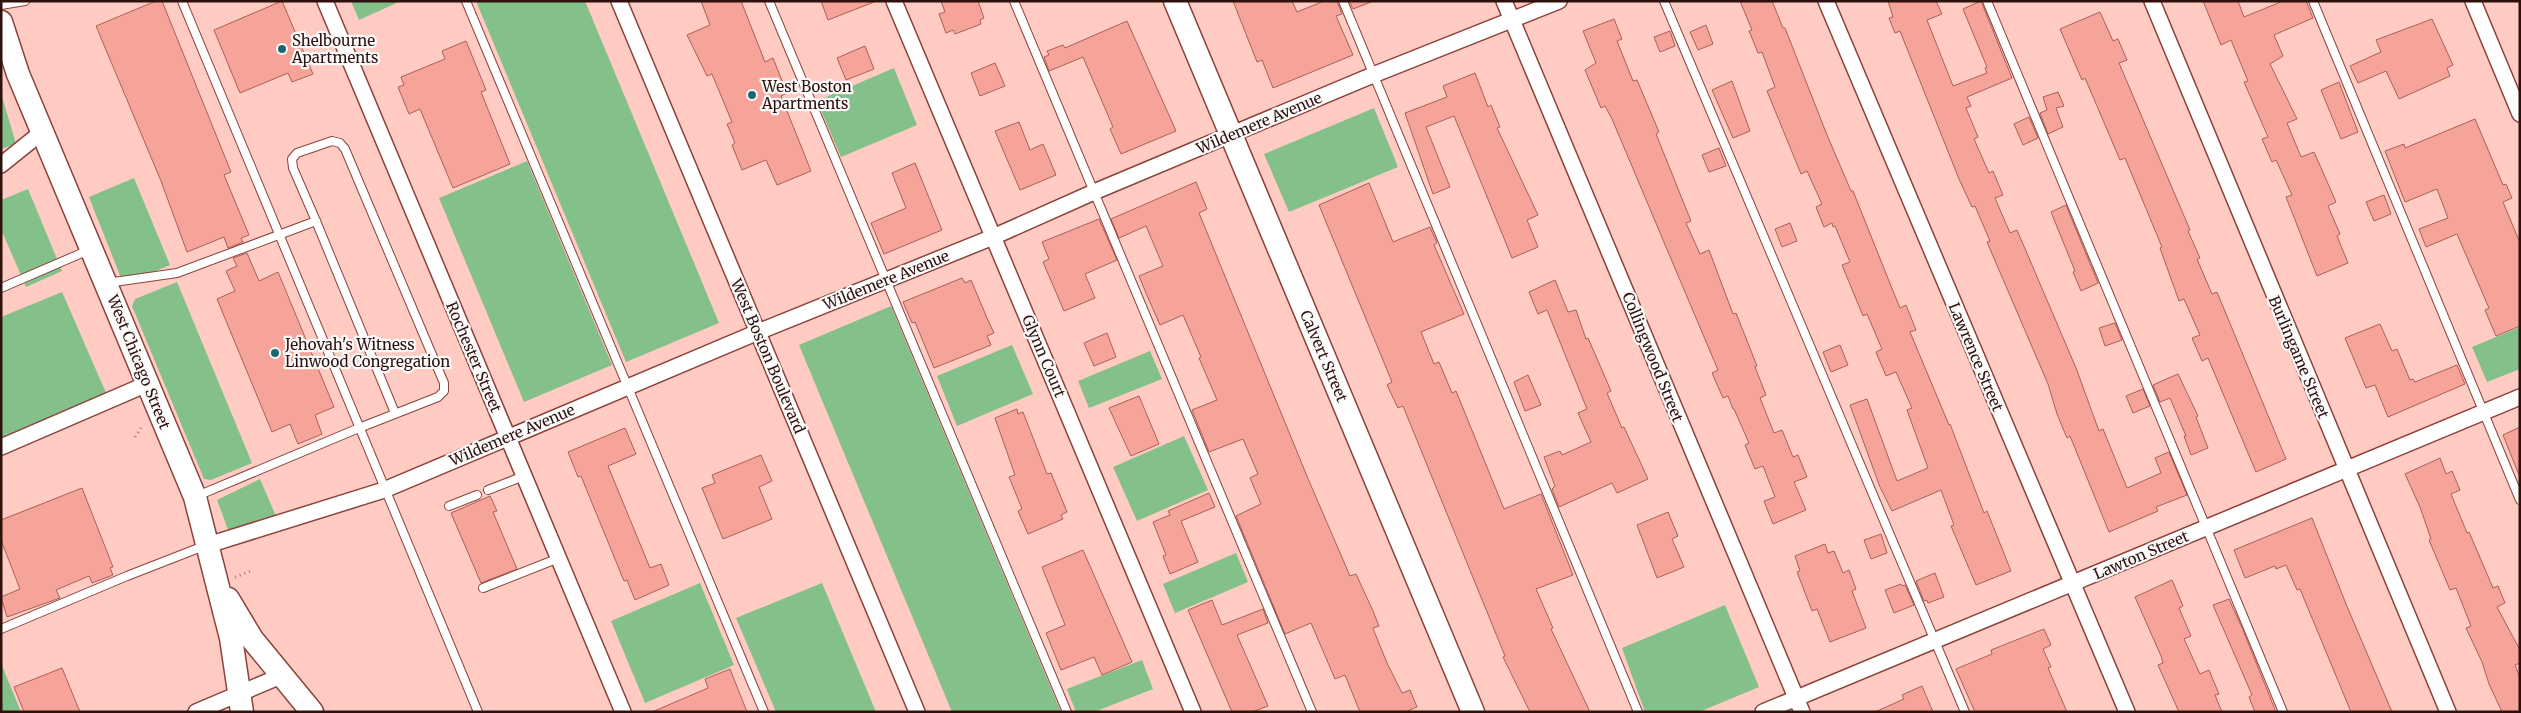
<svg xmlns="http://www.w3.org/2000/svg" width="2521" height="713" viewBox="0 0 2521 713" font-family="Merriweather,serif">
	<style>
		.green { fill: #83c08a }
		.building { fill: #f6a399; stroke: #ab6057 }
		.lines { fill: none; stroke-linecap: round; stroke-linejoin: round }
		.lane-casing { stroke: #8a423a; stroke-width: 10 }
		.street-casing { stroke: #8a423a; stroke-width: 18 }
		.secondary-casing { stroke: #8a423a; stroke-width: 25 }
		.path { stroke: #a77c76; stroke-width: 3; stroke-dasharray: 1 4; stroke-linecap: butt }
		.lane { stroke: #fff; stroke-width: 8 }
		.street { stroke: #fff; stroke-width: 15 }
		.secondary { stroke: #fff; stroke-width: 22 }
		.poi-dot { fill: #1b6770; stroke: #fafafa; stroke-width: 2 }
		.labels { text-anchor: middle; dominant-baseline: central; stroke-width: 4.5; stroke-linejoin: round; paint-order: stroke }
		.poi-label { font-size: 15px; fill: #2e100d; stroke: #fafafa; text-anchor: start }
		.street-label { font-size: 15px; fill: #2e100d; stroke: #fafafa }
	</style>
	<rect width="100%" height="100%" fill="#ffcbc3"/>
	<g class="green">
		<polygon points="351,1 401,1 359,20"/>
		<polygon points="476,1 585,1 719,323 626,362"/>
		<polygon points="894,68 917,125 841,157 817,101"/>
		<polygon points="1,93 16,144 1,149"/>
		<polygon points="1374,108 1398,167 1289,212 1264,154"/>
		<polygon points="527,161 612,365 524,402 439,198"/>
		<polygon points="134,178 170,265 129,282 121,278 89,197"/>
		<polygon points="28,189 62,271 26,287 1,229 1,200"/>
		<polygon points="177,282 252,463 211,480 204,479 132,306 135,299"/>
		<polygon points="62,292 107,395 1,439 1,317"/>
		<polygon points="891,306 1061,712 952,712 799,345"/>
		<polygon points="2520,327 2520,369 2487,382 2472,347"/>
		<polygon points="1012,345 1033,394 957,426 937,376"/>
		<polygon points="1150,351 1162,379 1089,408 1078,381"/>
		<polygon points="1184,436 1208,490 1137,521 1113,467"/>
		<polygon points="260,479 278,521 230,535 217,500"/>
		<polygon points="1236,553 1248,582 1175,613 1163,584"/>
		<polygon points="700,583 734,665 645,703 611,621"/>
		<polygon points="822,583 876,712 776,712 736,618"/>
		<polygon points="1725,605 1759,687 1699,712 1645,712 1622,648"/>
		<polygon points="1142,660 1153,689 1094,712 1076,712 1067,689"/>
		<polygon points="1,663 21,712 1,712"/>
	</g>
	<g class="building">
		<polygon points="156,1 162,1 231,172 224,175 249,235 241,238 243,242 228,248 224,237 187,252 161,181 96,26"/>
		<polygon points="282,1 313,74 292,82 288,73 240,93 214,30"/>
		<polygon points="701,1 741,1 765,62 773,58 787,93 781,96 811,171 777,185 766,160 742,170 732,145 735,143 727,124 732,122 712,74 707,76 687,35 710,25"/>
		<polygon points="821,1 874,1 874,2 828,20"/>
		<polygon points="941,1 978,1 984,18 980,20 981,24 955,34 953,30 946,33 939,14 945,12"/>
		<polygon points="1233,1 1292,1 1297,12 1324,1 1337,1 1342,14 1336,16 1353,55 1273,88 1262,60 1257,62"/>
		<polygon points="1349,1 1371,1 1371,2 1353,9"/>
		<polygon points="1740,1 1772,1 1783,28 1785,28 1827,135 1851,191 1853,191 1893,291 1900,308 1906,305 1916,330 1910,332 1949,425 1950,424 1984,513 1987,511 2011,571 1976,585 1951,526 1954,525 1941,490 1892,511 1880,487 1850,405 1867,399 1897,481 1928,468 1907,410 1912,408 1896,372 1886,376 1876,352 1882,349 1867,314 1863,316 1842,265 1850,262 1835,226 1833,227 1832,223 1824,227 1816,207 1822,204 1807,171 1801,174 1767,91 1775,87 1762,52 1758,53 1749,31 1752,30"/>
		<polygon points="1888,1 1936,1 1942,14 1927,20 1953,86 1987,73 1985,68 1987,67 1963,9 1981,1 2012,78 1967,97 1971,106 1966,108 1978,137 1974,139 1989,173 1993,171 2003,195 1995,198 2010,233 2017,230 2076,368 2099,431 2103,429 2127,488 2161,473 2155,458 2169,452 2187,495 2156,507 2158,511 2109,532 2070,436 2067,438 2057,414 2048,384 1987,242 1990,241 1975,206 1972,207 1959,179 1900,31 1895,33 1889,18 1893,17"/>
		<polygon points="2203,1 2238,1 2244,17 2283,1 2306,1 2313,18 2274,35 2283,56 2270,64 2297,119 2287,123 2301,157 2314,152 2336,202 2328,206 2340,234 2337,236 2348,263 2317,276 2286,197 2292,195 2276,160 2272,162 2262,139 2268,137 2244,82 2248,81 2231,40 2221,45"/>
		<polygon points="2100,12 2113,41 2118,39 2127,60 2119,63 2190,230 2188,231 2200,258 2197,259 2212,294 2217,292 2286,459 2256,472 2208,358 2202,361 2192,338 2200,335 2184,299 2179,301 2160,248 2162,247 2125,158 2120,160 2085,78 2082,80 2060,29"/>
		<polygon points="1614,19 1622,39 1617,41 1633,81 1637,80 1659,132 1656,134 1691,221 1686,223 1700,254 1709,250 1733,314 1736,313 1757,366 1755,367 1766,395 1760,398 1774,433 1782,430 1793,457 1798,455 1807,477 1794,482 1806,510 1773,524 1764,501 1775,497 1763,466 1755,469 1745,445 1749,443 1734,409 1733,409 1728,396 1723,398 1712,373 1718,370 1696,318 1612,119 1605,106 1601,108 1585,70 1596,63 1583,31"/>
		<polygon points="2432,19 2453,65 2447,68 2450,76 2399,99 2386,71 2358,83 2350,66 2381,52 2376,40"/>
		<polygon points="1127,21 1176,131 1121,154 1110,129 1113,127 1083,57 1049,71 1044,57 1049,55 1047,51 1063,45 1065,48"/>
		<polygon points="1706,25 1713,44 1698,50 1690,32"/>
		<polygon points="1670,31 1675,46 1660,52 1654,37"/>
		<polygon points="466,41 486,90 481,92 510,164 453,188 420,109 409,114 398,87 404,85 401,77 445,59 442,51"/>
		<polygon points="865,46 874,69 846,80 837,58"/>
		<polygon points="995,63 1005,86 980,96 971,73"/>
		<polygon points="1475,73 1488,107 1491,105 1500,127 1497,128 1538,215 1527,220 1538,247 1512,258 1454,116 1426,127 1450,187 1433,194 1405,113 1447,97 1443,86"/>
		<polygon points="1732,81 1750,131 1733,138 1712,90"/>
		<polygon points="2339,82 2358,132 2341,139 2321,90"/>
		<polygon points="2058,92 2064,106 2056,108 2063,127 2048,134 2040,113 2047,110 2043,97"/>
		<polygon points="2029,117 2038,138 2023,145 2014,124"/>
		<polygon points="2475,119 2503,185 2506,184 2512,198 2503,202 2520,243 2520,326 2496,336 2485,310 2489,308 2457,234 2426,247 2419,229 2448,218 2437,189 2405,202 2385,151 2404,144 2405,148"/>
		<polygon points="1019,122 1030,150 1043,144 1056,175 1020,190 995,131"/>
		<polygon points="1719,148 1726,166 1709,172 1702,155"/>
		<polygon points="915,163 942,230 884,254 871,223 906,208 892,173"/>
		<polygon points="1196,182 1207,209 1199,213 1309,481 1350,576 1356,574 1373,611 1379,626 1373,628 1374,631 1387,663 1402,693 1410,690 1417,707 1405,712 1360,712 1345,675 1335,679 1311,623 1285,634 1236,516 1261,504 1250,478 1258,474 1243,439 1209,452 1192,410 1217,400 1199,358 1201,357 1183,315 1160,325 1146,293 1139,276 1163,266 1146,226 1119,238 1111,219"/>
		<polygon points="1369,183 1393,242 1430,227 1437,243 1434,245 1464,314 1421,332 1434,364 1439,362 1452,393 1456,391 1504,509 1541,494 1573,575 1536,589 1553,628 1551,629 1590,712 1530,712 1503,657 1505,656 1403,406 1398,408 1387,385 1392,382 1319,205"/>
		<polygon points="2384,195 2391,214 2374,221 2366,202"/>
		<polygon points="2066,205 2098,283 2081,291 2073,272 2075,271 2051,212"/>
		<polygon points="1099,219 1117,260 1085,274 1095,298 1064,311 1043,262 1049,259 1042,242"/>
		<polygon points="1790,223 1797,241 1782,247 1775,229"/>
		<polygon points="247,253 259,281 278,272 334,407 315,415 322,434 298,444 290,424 272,432 217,299 235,291 226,271 237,266 233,258"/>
		<polygon points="962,278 965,283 971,280 987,318 994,333 987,336 991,345 934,368 915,322 912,323 903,302"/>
		<polygon points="1555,280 1568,312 1576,310 1586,339 1588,338 1611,391 1607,393 1622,428 1624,427 1648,479 1617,493 1612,483 1559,507 1552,489 1555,486 1544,457 1560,451 1562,455 1591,442 1578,413 1587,409 1547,310 1538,314 1529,292"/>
		<polygon points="2115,323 2122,340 2105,346 2099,328"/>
		<polygon points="2380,324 2392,351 2397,349 2410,380 2413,379 2415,382 2457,365 2465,384 2388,417 2375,385 2366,388 2345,338"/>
		<polygon points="1107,333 1116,357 1094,366 1084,343"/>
		<polygon points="1840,345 1848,365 1831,372 1823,352"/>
		<polygon points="2178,374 2198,416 2196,417 2208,448 2191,455 2184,436 2186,436 2170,398 2160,402 2153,385"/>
		<polygon points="1528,375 1541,405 1525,411 1514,382"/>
		<polygon points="2143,389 2150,406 2133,413 2126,396"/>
		<polygon points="1139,396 1159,444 1131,456 1109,408"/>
		<polygon points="1017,409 1018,414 1023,412 1047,474 1051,473 1067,512 1061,515 1063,519 1028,534 1018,511 1022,509 1009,477 1015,475 995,418"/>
		<polygon points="2520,427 2520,475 2519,475 2503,435"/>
		<polygon points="625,428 636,454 608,466 650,568 661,564 669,585 635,600 627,580 624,581 581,476 578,477 568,452"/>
		<polygon points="761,455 772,481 759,487 772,519 723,539 702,488 715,483 712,475"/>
		<polygon points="2440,458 2446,474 2452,471 2460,490 2451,494 2467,533 2469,532 2493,588 2498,586 2505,603 2497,607 2520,650 2520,663 2515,665 2520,678 2520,712 2502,712 2489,684 2482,662 2466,628 2471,626 2456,588 2450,590 2429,540 2431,539 2420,507 2405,474"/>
		<polygon points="82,488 113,567 110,568 113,575 92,583 89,576 56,590 60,598 7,617 1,597 20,589 1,540 1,520"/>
		<polygon points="1209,493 1215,507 1181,521 1198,562 1170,574 1163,556 1166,555 1153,522 1170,515 1168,511"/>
		<polygon points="490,496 497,511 493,512 517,569 481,583 451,513"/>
		<polygon points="1668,512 1678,536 1672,539 1684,567 1657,578 1637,525"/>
		<polygon points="2312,518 2346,604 2392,712 2351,712 2300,589 2297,590 2286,565 2276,569 2275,566 2245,578 2234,550"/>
		<polygon points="1881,534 1887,553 1871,559 1864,540"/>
		<polygon points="1825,544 1828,553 1834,551 1843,573 1849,570 1856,589 1852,591 1866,628 1830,642 1817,609 1812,611 1797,572 1800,571 1795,556"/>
		<polygon points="1083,550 1132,662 1102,675 1094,657 1061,670 1046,633 1065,625 1042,567"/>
		<polygon points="1935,573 1944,597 1928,603 1927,600 1924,601 1916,581"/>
		<polygon points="2172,580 2183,606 2179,608 2191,636 2184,639 2200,674 2209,670 2219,694 2215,695 2222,712 2179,712 2158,665 2163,663 2161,656 2135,597"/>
		<polygon points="1901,584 1902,586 1905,585 1914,605 1894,613 1885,590"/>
		<polygon points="2229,599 2243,630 2276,712 2255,712 2249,697 2252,695 2213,605"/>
		<polygon points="1212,600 1222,625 1263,609 1268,623 1237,635 1268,706 1252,712 1232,712 1188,610"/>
		<polygon points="2044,629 2051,645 2043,649 2051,667 2048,668 2067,712 1975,712 1956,669 1992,654 1991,650"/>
		<polygon points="62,668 80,712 24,712 14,687"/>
		<polygon points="730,669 747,712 652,712 708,688 705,679"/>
		<polygon points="1922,686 1933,712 1875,712 1904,699 1902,695"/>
	</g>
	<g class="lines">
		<defs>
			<g id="lane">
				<polyline points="182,1 478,712"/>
				<polyline points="466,1 764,712"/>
				<polyline points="769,1 1067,712"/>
				<polyline points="1014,1 1312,712"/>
				<polyline points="1343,1 1638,712"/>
				<polyline points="1664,1 1965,712"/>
				<polyline points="1987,1 2283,712"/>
				<polyline points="2313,1 2520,500"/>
				<polyline points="1,5 25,1"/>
				<polyline points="316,221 395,413"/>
				<polyline points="107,283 177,273 316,221 293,168 292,159 297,153 332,141 340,143 345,149 444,383 444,391 438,397 359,428 197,496"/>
				<polyline points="1,288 89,250"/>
				<polyline points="488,490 524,476"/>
				<polyline points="449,506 477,495"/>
				<polyline points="483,588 559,558"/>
				<polyline points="1,629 127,576 204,546"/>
			</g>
			<g id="street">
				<polyline points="325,1 623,712"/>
				<polyline points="619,1 917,712"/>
				<polyline points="894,1 1193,712"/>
				<polyline points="1504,1 1802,712"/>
				<polyline points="1826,1 2127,712"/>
				<polyline points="2152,1 2448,712"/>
				<polyline points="2473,1 2520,114"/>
				<polyline points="1,165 42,132"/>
				<polyline points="1,447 147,384"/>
				<polyline points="208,545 384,490 758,332 993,237 1094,192 1373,75 1559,1"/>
				<polyline points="196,712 283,675"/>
				<polyline points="1763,712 2520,397"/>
			</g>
			<g id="secondary">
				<polyline points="1175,1 1473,712"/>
				<polyline points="1,22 18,74 195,497 231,638 242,712"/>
				<polyline points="228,599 252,639 312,712"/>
			</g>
		</defs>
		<use href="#lane" class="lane-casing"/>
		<use href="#street" class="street-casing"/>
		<use href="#secondary" class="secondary-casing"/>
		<g class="path">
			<polyline points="135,437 143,425"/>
			<polyline points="235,577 251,571"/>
		</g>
		<use href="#lane" class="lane"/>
		<use href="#street" class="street"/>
		<use href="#secondary" class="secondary"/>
	</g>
	<g class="poi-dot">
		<circle cx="282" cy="49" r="5"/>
		<circle cx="752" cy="95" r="5"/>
		<circle cx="275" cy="353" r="5"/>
	</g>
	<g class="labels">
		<g class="poi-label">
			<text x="292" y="40">Shelbourne<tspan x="292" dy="17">Apartments</tspan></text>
			<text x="762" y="86">West Boston<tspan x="762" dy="17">Apartments</tspan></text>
			<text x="285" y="344">Jehovah's Witness<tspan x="285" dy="17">Linwood Congregation</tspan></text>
		</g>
		<g class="street-label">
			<text transform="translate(1259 123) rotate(-23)">Wildemere Avenue</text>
			<text transform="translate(886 280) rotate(-22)">Wildemere Avenue</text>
			<text transform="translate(768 356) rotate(67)">West Boston Boulevard</text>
			<text transform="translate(1044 356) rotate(67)">Glynn Court</text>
			<text transform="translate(1324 356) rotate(67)">Calvert Street</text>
			<text transform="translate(474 357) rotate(67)">Rochester Street</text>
			<text transform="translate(1653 357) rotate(68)">Collingwood Street</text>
			<text transform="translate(1976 357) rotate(67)">Lawrence Street</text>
			<text transform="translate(2299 357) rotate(67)">Burlingame Street</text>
			<text transform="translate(139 362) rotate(68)">West Chicago Street</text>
			<text transform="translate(512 435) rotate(-23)">Wildemere Avenue</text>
			<text transform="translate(2141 555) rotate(-23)">Lawton Street</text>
		</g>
	</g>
	<rect width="2521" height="713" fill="none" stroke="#2e100d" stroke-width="5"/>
</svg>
